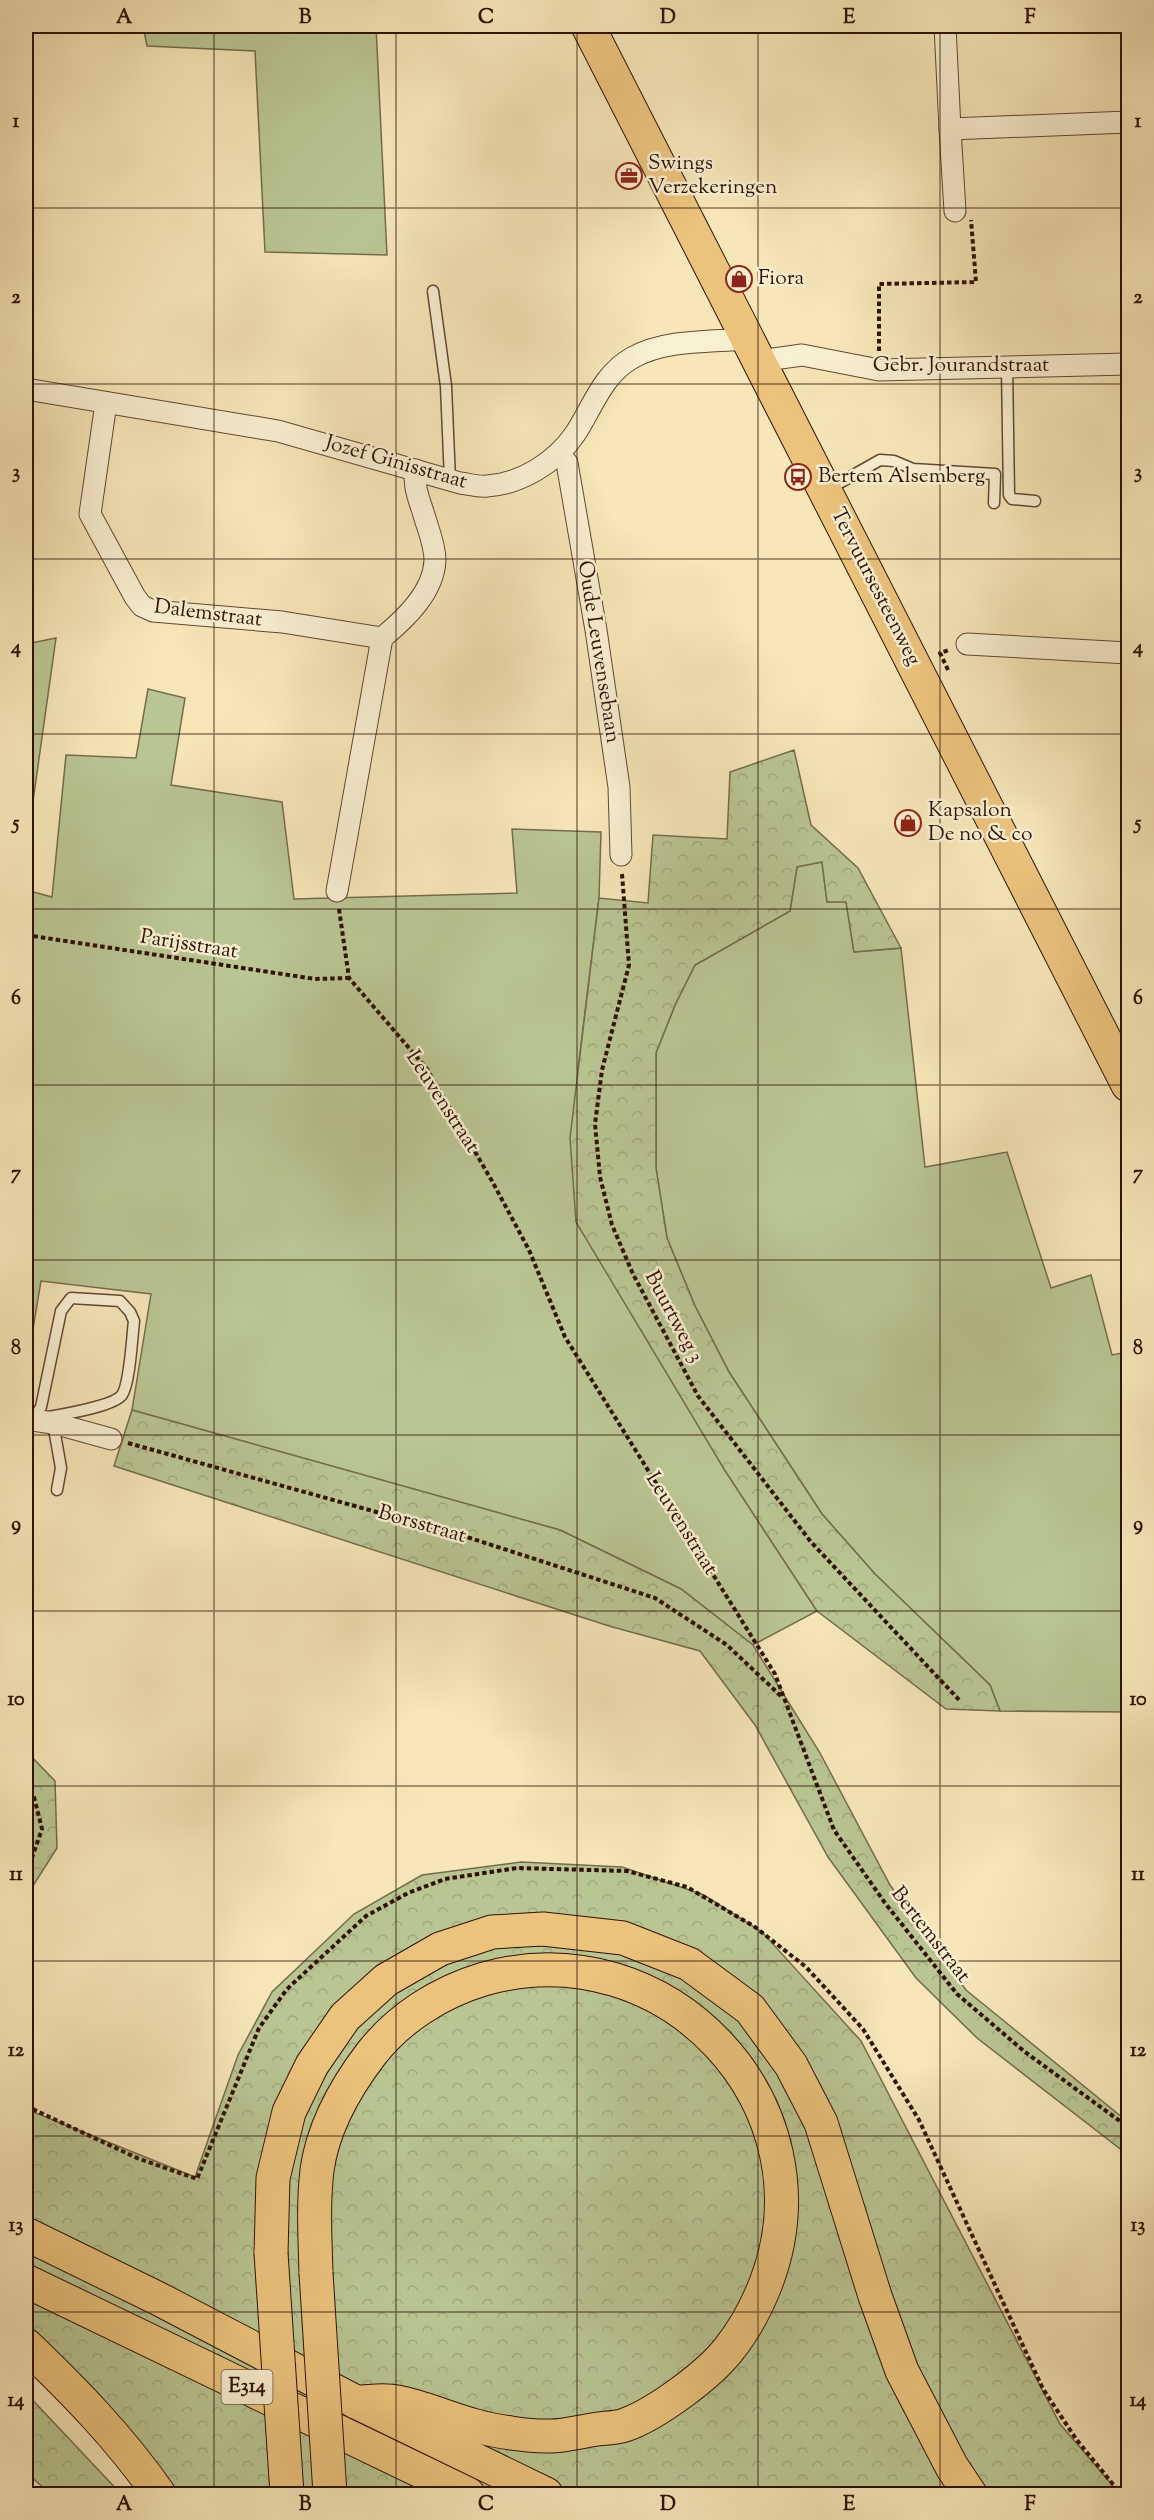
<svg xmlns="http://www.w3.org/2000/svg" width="1154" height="2520" viewBox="0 0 1154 2520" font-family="'Sorts Mill Goudy',serif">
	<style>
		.grass { fill: #b9c692; stroke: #746c4c; stroke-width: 1.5 }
		.forest { fill: url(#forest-crowns); stroke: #746c4c; stroke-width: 1.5 }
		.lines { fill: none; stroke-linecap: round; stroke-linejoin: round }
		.lane-casing { stroke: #614732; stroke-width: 13 }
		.street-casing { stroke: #614732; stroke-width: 23 }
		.primary-casing { stroke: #2f1205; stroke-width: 35 }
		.highway-casing { stroke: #2f1205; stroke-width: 35 }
		.path { stroke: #2f1205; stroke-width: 4; stroke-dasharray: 4.5 3; stroke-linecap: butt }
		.lane { stroke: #f9efd1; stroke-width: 10 }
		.street { stroke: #f9efd1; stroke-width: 21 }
		.primary { stroke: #ebc37c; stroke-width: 33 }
		.highway { stroke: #ebc37c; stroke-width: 33 }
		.highway-bridge-casing { stroke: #2f1205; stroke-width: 35; stroke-linecap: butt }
		.highway-bridge { stroke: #ebc37c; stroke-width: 33 }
		.grid { fill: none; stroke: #2f1205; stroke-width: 1.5; stroke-opacity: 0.55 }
		.labels { text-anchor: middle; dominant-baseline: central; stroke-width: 5; stroke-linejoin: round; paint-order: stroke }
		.shield { fill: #f9efd1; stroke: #6c5442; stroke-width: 1.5 }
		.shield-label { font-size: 20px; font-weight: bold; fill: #2f1205 }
		.poi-label { font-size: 21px; fill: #2f1205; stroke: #f9efd1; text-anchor: start }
		.street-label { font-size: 21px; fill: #2f1205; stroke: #f9efd1 }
		.neatline { fill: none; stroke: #2f1205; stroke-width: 2 }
		.grid-label { font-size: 20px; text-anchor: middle; font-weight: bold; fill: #2f1205 }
	</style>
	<defs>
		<pattern id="forest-crowns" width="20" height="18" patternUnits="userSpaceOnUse" patternTransform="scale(1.5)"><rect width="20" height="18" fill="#b9c692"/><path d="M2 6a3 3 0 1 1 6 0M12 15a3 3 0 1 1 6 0" fill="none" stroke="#9fa97c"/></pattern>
	</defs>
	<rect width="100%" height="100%" fill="#f6e6b8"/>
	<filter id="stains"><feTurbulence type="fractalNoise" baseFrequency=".00333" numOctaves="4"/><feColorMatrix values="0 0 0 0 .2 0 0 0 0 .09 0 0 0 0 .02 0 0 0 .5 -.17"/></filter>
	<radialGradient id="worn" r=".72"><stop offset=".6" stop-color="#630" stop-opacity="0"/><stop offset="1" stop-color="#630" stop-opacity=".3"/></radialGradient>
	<g class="grass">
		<polygon points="143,26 376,26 387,255 265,252 255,51 147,46"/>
		<polygon points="56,638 26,851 26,644"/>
		<polygon points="148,689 185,698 171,785 282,802 294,899 517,893 512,829 601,832 599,898 578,1069 724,1469 817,1611 753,1645 681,1589 560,1530 132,1410 151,1294 41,1281 26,1371 26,890 52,897 66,755 136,758"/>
		<polygon points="822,862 827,902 846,901 854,952 901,948 925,1167 1007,1152 1051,1288 1091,1275 1112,1355 1128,1352 1128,1712 1000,1711 990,1685 875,1574 822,1514 729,1372 695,1306 667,1238 656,1168 656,1053 675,1005 695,965 790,911 797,866"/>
	</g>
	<g class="forest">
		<polygon points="794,750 811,825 858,868 901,948 854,952 846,902 827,902 822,862 797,867 790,911 695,965 675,1005 656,1053 656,1168 667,1238 695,1306 729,1372 822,1514 875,1574 990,1685 1000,1711 946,1709 817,1611 724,1469 576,1222 570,1138 599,898 648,903 653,835 727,839 730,772"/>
		<polygon points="132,1410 560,1530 681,1589 753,1645 820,1753 890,1885 966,1990 1128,2122 1128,2155 977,2038 916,1978 828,1857 755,1725 700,1651 609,1626 114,1466"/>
		<polygon points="26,1751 55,1781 57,1848 26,1897"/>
		<polygon points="521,1862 622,1867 704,1895 762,1932 861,2041 1060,2424 1120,2494 164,2494 26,2345 26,2109 195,2177 238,2055 272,1992 354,1914 422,1875"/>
		<polygon points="26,2393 121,2494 50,2494 26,2472"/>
	</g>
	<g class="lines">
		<defs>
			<g id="lane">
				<polyline points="433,291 446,386 450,480"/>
				<polyline points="1007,367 1009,495 1012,499 1035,501"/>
				<polyline points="827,490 880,460 894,461 913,469 995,474 994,503"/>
				<path d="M 71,1298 L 120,1301 L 130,1312 L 134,1321 C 132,1337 130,1383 122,1395 C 112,1408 51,1416 33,1420 L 41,1407 L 61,1311 Z"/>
				<polyline points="53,1423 61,1468 57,1490"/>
			</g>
			<g id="street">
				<polyline points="945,26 950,129 1128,122"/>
				<polyline points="950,129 955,211"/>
				<polyline points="759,361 802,355 879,370 1128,364"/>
				<path d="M 26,389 L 278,431 L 460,483 C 469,484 478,487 487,486 C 521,484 556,462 575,434 C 593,407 602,375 632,358 C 665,339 711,342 748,339"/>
				<polyline points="106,403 90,514 135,597 142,606 153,611 282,622 382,638"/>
				<polyline points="559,453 567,463 596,630 619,787 621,855"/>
				<polyline points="967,644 1128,653"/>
				<path d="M 337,891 L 382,638 C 405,619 434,592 435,560 C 435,545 428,529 424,515 C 419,499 413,486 416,470"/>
				<polyline points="26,1419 53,1423 111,1439"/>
			</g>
			<polyline id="primary" points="588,26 1128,1085"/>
			<g id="highway">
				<polyline points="26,2234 157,2298 356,2402 546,2494"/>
				<polyline points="271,2253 273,2178 289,2112 312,2065 345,2017 386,1980 440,1949 492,1932 543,1929 623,1938 689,1964 750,2009 791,2065 821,2123 875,2296 902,2371 952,2467 970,2494"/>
				<path d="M 316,2273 C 315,2239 313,2204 317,2170 C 323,2127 345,2088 371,2054 C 399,2018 440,1992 484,1979 C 666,1927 834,2105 766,2283 C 757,2306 745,2329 729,2349 C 709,2375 656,2414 625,2425 C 617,2428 606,2428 598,2429 C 582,2431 566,2436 550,2436 C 531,2437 494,2431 476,2426 C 449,2419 424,2407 397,2402 C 384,2399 369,2402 356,2402"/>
				<polyline points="26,2281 468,2494"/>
				<path d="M 26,2345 C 74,2391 120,2438 159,2494"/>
			</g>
		</defs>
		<use href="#lane" class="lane-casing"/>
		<use href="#street" class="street-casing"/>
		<use href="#primary" class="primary-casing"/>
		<use href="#highway" class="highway-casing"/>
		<g class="path">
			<polyline points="879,351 879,284 976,282 971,220"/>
			<polyline points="948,670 940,653 949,650"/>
			<polyline points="622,874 629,965 602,1070 595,1124 600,1177 612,1225 633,1274 698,1396 811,1542 961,1702"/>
			<polyline points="339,909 349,978 427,1069 492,1181 529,1250 565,1337 775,1674 834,1830 885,1903 957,1994 1025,2052 1128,2127"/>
			<polyline points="26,935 315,979 349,978"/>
			<polyline points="128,1443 470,1538 655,1598 727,1645 783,1698"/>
			<polyline points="26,1784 34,1797 42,1829 26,1875"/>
			<polyline points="26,2106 137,2158 197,2179 259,2028 287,1989 366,1916 408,1893 445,1879 517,1868 627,1871 687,1887 755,1927 806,1967 863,2029 919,2120 1043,2389 1076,2439 1121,2494"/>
		</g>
		<use href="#lane" class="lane"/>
		<use href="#street" class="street"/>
		<use href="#primary" class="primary"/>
		<use href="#highway" class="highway"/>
		<defs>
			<g id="highway-bridge">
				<polyline points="271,2253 287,2494"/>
				<polyline points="316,2273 330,2494"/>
			</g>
		</defs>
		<use href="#highway-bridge" class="highway-bridge-casing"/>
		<use href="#highway-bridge" class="highway-bridge"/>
	</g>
	<path class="grid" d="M 214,26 L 214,2494M 396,26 L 396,2494M 577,26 L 577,2494M 758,26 L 758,2494M 940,26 L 940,2494M 26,208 L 1128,208M 26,384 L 1128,384M 26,559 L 1128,559M 26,734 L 1128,734M 26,909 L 1128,909M 26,1085 L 1128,1085M 26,1260 L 1128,1260M 26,1435 L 1128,1435M 26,1611 L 1128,1611M 26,1786 L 1128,1786M 26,1961 L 1128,1961M 26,2136 L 1128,2136M 26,2312 L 1128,2312"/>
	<defs>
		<symbol id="office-ring" viewBox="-11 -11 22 22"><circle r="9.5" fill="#f9efd1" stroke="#8f2418" stroke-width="1.5"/><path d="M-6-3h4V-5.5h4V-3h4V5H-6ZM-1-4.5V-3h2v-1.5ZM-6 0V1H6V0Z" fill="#8f2418"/></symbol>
		<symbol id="shop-ring" viewBox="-11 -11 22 22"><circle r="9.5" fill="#f9efd1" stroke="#8f2418" stroke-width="1.5"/><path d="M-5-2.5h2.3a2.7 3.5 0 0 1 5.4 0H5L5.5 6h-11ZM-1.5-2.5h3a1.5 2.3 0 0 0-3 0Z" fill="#8f2418"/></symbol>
		<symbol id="bus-ring" viewBox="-11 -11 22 22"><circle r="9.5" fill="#f9efd1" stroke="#8f2418" stroke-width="1.5"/><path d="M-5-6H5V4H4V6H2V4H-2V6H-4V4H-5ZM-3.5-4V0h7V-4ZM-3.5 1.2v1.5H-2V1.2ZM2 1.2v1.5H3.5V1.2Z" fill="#8f2418"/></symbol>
	</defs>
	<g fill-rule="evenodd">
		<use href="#office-ring" x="614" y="161" width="30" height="30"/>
		<use href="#shop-ring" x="724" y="264" width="30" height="30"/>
		<use href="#bus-ring" x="783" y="462" width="30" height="30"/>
		<use href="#shop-ring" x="893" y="808" width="30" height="30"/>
	</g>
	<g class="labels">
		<rect class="shield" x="221.5" y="2370" width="51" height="34" rx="4.5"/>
		<g class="shield-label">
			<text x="247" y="2387">E314</text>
		</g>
		<g class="poi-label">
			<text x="648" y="164">Swings<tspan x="648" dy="24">Verzekeringen</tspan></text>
			<text x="758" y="279">Fiora</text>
			<text x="818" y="477">Bertem Alsemberg</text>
			<text x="928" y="811">Kapsalon<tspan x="928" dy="24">De no &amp; co</tspan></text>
		</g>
		<g class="street-label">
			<text x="961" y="366">Gebr. Jourandstraat</text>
			<text transform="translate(396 463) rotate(16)">Jozef Ginisstraat</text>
			<text transform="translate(875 587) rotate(63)">Tervuursesteenweg</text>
			<text transform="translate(208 614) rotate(7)">Dalemstraat</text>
			<text transform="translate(598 652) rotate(81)">Oude Leuvensebaan</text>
			<text transform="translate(189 945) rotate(9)">Parijsstraat</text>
			<text transform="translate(442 1102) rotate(57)">Leuvenstraat</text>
			<text transform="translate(673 1317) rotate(62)">Buurtweg 3</text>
			<text transform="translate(681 1524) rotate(58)">Leuvenstraat</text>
			<text transform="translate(422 1525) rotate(16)">Borsstraat</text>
			<text transform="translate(930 1935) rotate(52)">Bertemstraat</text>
		</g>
	</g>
	<rect width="1154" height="2520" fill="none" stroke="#f6e6b8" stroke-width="66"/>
	<rect x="33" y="33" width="1088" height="2454" class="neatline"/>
	<g class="grid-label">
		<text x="124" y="23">A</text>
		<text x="305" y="23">B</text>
		<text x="486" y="23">C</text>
		<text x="668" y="23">D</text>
		<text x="849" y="23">E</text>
		<text x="1030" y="23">F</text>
		<text x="16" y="127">1</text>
		<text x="1138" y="127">1</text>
		<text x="16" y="303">2</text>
		<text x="1138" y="303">2</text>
		<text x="16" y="478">3</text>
		<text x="1138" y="478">3</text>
		<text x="16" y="653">4</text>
		<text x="1138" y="653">4</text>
		<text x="16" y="829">5</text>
		<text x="1138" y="829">5</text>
		<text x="16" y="1004">6</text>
		<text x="1138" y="1004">6</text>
		<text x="16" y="1179">7</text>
		<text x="1138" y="1179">7</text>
		<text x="16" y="1354">8</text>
		<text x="1138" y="1354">8</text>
		<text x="16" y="1530">9</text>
		<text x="1138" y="1530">9</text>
		<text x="16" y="1705">10</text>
		<text x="1138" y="1705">10</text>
		<text x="16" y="1880">11</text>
		<text x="1138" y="1880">11</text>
		<text x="16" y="2056">12</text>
		<text x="1138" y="2056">12</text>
		<text x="16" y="2231">13</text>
		<text x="1138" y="2231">13</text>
		<text x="16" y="2406">14</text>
		<text x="1138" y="2406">14</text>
		<text x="124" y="2510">A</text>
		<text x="305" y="2510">B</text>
		<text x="486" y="2510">C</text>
		<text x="668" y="2510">D</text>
		<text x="849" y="2510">E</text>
		<text x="1030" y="2510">F</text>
	</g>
	<rect width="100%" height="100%" filter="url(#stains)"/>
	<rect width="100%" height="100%" fill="url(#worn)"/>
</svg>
